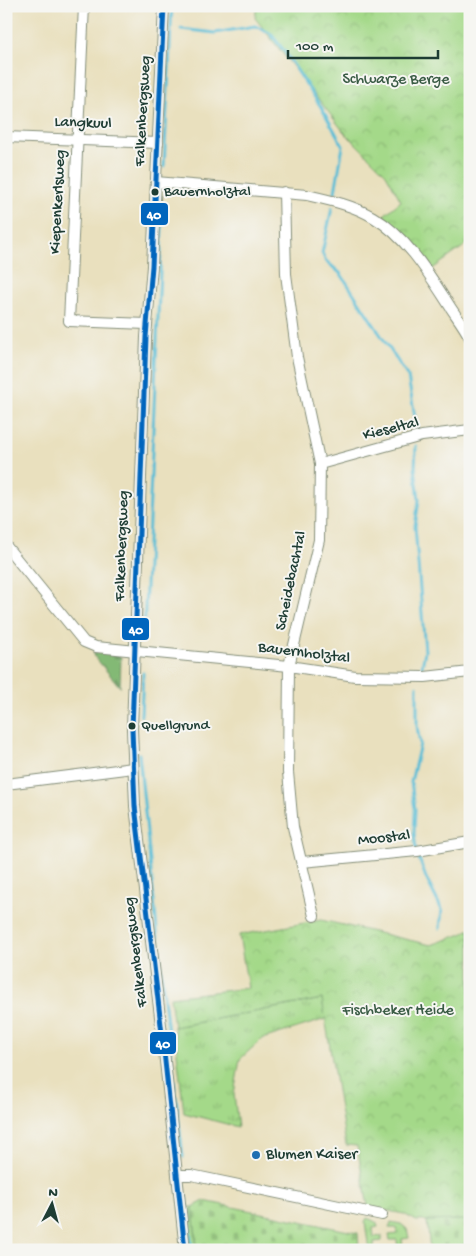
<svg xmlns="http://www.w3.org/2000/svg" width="476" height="1256" viewBox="0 0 476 1256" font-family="'Gochi Hand',sans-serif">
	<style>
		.grass { fill: url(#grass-tufts); stroke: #628b5e }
		.forest { fill: url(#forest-firs); stroke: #517b54 }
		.cemetery { fill: url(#cemetery-stones); stroke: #628b5e }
		.park { fill: url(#park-crowns); stroke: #628b5e }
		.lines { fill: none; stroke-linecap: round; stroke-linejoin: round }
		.stream { stroke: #58bdd6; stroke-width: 3 }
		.minor-casing { stroke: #848e79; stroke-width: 12 }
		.minor { stroke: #fff; stroke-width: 10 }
		.bus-1-casing { stroke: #f6f6f2; stroke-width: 9 }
		.bus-1 { stroke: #0065bd; stroke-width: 5 }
		.bus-dot { fill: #1f3d34; stroke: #f6f6f2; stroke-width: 2 }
		.poi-dot { fill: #1f6fb2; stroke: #f6f6f2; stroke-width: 2 }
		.labels { text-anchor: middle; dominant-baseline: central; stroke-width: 4; stroke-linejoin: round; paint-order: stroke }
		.bus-label { font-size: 15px; fill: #1f3d34; stroke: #f6f6f2; text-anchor: start }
		.park-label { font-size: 16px; fill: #3a5c45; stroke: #f6f6f2 }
		.street-label { font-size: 16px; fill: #1f3d34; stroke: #f6f6f2 }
		.poi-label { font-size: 16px; fill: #1f3d34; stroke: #f6f6f2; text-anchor: start }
		.line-badge { stroke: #f6f6f2; stroke-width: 2 }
		.badge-label { font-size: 14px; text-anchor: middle; font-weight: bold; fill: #fff }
	</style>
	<defs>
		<pattern id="grass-tufts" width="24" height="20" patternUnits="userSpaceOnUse" patternTransform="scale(1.25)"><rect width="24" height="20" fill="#a4d989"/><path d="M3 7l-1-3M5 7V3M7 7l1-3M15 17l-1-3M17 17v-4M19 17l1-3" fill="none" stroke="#8dbb77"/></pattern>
		<pattern id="forest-firs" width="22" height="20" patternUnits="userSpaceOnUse" patternTransform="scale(1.25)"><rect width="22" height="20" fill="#83b975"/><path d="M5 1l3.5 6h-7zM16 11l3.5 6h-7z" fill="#6b9861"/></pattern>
		<pattern id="cemetery-stones" width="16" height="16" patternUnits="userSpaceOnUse" patternTransform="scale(1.25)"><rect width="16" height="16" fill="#a4d989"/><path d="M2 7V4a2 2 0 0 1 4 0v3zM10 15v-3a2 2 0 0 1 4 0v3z" fill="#8dbb77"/></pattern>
		<pattern id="park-crowns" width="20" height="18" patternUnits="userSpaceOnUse" patternTransform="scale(1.25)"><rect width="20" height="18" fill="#a4d989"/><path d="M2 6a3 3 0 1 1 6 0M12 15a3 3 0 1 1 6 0" fill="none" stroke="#8dbb77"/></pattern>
	</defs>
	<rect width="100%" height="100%" fill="#f6f6f2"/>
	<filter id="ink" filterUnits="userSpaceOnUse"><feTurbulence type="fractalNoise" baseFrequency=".02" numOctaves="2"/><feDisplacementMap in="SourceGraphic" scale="10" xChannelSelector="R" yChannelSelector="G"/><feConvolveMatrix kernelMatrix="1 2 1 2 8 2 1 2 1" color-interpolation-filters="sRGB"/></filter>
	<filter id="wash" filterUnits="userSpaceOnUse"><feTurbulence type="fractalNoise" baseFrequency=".0096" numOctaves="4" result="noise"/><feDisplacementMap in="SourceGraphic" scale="20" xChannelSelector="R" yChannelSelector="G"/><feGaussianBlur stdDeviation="1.12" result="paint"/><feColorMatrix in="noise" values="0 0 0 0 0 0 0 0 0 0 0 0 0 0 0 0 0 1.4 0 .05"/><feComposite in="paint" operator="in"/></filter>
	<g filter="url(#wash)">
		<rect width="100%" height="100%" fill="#e9e0be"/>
		<g class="grass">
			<polygon points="322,999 326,1019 262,1039 240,1059 234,1094 238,1127 184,1113 174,1027"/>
			<polygon points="193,1207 197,1250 189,1250 185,1208"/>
			<path d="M 367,1218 C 372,1220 377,1221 378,1227 L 373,1228 L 374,1237 L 382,1236 L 382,1241 L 374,1242 L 374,1250 L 369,1250 L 365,1222 Z"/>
			<polygon points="391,1222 401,1224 407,1229 409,1238 402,1239 403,1250 398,1250 397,1240 390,1240 389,1235 397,1234 396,1228 389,1228"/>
		</g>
		<polygon class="forest" points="94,652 119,655 121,657 120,687 94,656"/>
		<g class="cemetery">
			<polygon points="204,1201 358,1233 359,1250 197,1250 193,1207"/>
			<polygon points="461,1219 470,1220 470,1250 430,1250 427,1221"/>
		</g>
		<g class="park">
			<polygon points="257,6 470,6 470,242 431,270 384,215 401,201 386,174 344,132 255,18"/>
			<polygon points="321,920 431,945 462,934 470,929 470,1220 416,1221 404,1214 368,1207 357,1146 346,1145 322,999 174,1027 170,997 248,988 239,935"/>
		</g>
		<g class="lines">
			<g class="stream">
				<polyline points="181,29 215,33 255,26 270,33 285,52 321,107 343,146 335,192"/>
				<polyline points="164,167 172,6"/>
				<polyline points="332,208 322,253 326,261 341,274 408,377 417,429"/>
				<polyline points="416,446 415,468 419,500 415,526 425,651 422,667"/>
				<polyline points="144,633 163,204"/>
				<polyline points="141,716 143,673"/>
				<polyline points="139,754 164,998 183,1157"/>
				<polyline points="416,849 414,834 415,809 411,782 420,744 417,726 417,686"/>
				<polyline points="417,853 426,878 442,910 440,928"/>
				<polyline points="186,1195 192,1250"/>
			</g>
		</g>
	</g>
	<g filter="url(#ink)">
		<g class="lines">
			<defs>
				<g id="minor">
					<polyline points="84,6 69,321 147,324"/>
					<polyline points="164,6 152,266 146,337 132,729 135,806 163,1042 185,1250"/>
					<polyline points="6,137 158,143"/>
					<path d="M 156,182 L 307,195 C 329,200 353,205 373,217 C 406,236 429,274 449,305 C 456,316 464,326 470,338"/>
					<polyline points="284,192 286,274 297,357 320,464 319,540 289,666 288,772 293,827 314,916"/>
					<polyline points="320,464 422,436 470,430"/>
					<polyline points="6,546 84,642 96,647 289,666 355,676 425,677 470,672"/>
					<polyline points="6,784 133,768"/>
					<polyline points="302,862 417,851 470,842"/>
					<polyline points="177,1175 191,1175 382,1215"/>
				</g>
			</defs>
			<use href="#minor" class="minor-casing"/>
			<use href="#minor" class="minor"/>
			<defs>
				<polyline id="bus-1" points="164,6 152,266 146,337 132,729 135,806 163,1042 185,1250"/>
			</defs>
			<use href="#bus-1" class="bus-1-casing"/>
			<use href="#bus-1" class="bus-1"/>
		</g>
	</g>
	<g class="bus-dot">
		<circle cx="155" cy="192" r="4.5"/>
		<circle cx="132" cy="726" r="4.5"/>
	</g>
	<circle class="poi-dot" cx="256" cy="1155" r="5"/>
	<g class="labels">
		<g class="bus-label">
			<text x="164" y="192">Bauernholztal</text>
			<text x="141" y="726">Quellgrund</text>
		</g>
		<g class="park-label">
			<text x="396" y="80">Schwarze Berge</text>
			<text x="398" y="1011">Fischbeker Heide</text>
		</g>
		<g class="street-label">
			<text transform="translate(144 111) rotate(-87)">Falkenbergsweg</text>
			<text transform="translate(83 124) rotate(2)">Langkuul</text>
			<text transform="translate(59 202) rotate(-87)">Kiepenkerlsweg</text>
			<text transform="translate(391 430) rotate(-14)">Kieseltal</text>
			<text transform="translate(123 546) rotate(-88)">Falkenbergsweg</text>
			<text transform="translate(292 581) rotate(-78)">Scheidebachtal</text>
			<text transform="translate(304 654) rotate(7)">Bauernholztal</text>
			<text transform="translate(384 839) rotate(-6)">Moostal</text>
			<text transform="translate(137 952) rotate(-97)">Falkenbergsweg</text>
		</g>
		<g class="poi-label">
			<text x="266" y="1155">Blumen Kaiser</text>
		</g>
	</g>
	<g class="line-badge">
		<rect x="140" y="202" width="29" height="24" rx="5" fill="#0065bd"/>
		<rect x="121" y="617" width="29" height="24" rx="5" fill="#0065bd"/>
		<rect x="149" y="1031" width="28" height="24" rx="5" fill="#0065bd"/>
	</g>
	<g class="badge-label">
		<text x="154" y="219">40</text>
		<text x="136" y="634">40</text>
		<text x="163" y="1048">40</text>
	</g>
	<rect width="476" height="1256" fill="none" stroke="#f6f6f2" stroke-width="25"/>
	<g transform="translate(52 1204) rotate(6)" stroke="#f6f6f2" stroke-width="4" paint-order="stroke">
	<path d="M0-4L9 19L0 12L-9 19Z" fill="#1f3d34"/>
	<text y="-8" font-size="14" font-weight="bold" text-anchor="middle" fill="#1f3d34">N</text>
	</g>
	<path d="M288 50v8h150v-8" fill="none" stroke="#1f3d34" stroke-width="2.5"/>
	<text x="296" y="50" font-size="15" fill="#1f3d34" stroke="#f6f6f2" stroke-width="4" paint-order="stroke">100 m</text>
</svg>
